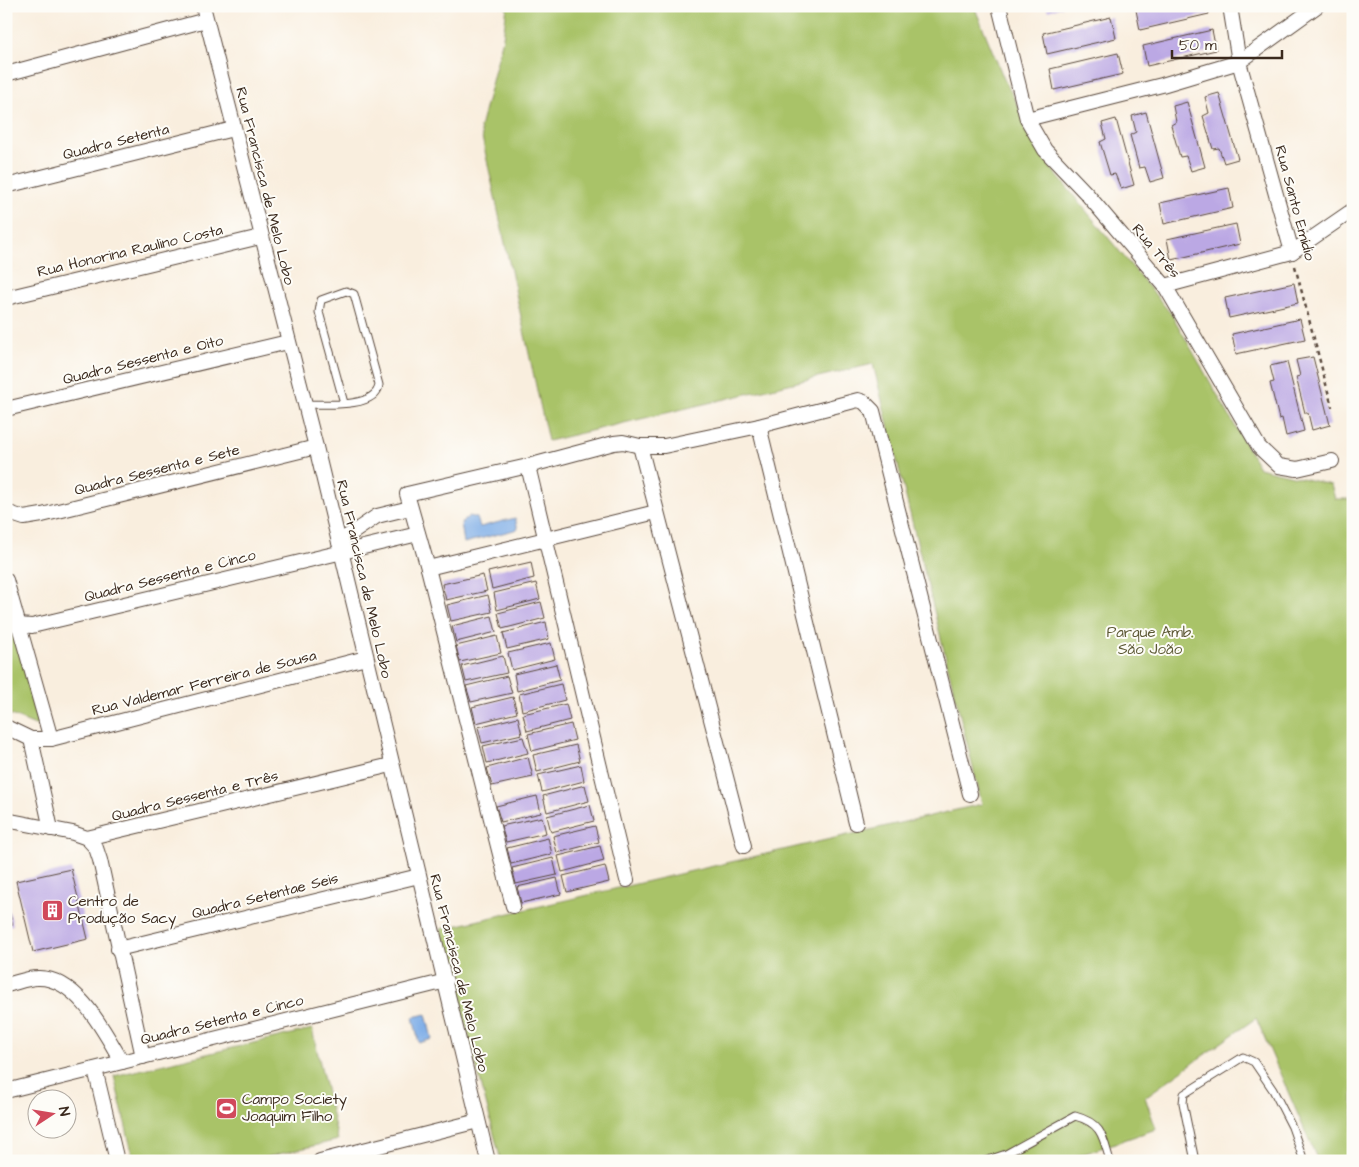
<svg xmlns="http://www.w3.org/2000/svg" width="1359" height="1167" viewBox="0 0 1359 1167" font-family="'Architects Daughter',sans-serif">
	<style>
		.green { fill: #a9c368; stroke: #727643 }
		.water { fill: #7cace7; stroke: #5c6b82 }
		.building { fill: #bba8e4 }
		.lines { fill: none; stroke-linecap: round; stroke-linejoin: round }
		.service-casing { stroke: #58473b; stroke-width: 9 }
		.minor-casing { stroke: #58473b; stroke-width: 16 }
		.path { stroke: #58473b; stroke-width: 2.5; stroke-dasharray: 4 4; stroke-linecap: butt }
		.service { stroke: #fff; stroke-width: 7 }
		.minor { stroke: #fff; stroke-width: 14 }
		.labels { text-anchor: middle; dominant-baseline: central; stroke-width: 4; stroke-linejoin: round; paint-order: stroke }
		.street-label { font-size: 15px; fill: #3b2a1e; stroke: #fdfcf7 }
		.park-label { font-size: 15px; fill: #5c5834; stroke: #fdfcf7 }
		.poi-label { font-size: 15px; fill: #3b2a1e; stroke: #fdfcf7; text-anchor: start }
	</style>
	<rect width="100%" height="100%" fill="#fdfcf7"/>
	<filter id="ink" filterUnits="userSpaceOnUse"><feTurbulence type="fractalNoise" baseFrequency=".02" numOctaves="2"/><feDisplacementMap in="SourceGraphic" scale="10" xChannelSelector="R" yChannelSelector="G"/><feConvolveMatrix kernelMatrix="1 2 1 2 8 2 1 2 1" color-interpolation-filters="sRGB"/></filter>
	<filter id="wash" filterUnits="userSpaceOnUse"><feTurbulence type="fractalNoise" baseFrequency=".0096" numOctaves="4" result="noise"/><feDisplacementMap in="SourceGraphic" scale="20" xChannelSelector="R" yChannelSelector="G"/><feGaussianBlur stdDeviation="1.12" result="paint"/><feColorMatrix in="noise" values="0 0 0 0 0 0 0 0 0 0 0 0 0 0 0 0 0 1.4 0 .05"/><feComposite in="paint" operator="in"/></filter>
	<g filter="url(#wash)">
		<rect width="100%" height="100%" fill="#f9eede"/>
		<g class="green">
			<polygon points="507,6 974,6 1004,79 1050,167 1172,315 1259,468 1331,485 1335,499 1353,499 1353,1161 1318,1161 1256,1018 1145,1097 1156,1129 1063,1161 501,1161 441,929 982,804 873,364 548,441 480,128 503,38"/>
			<polygon points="6,631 18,636 45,729 6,713"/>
			<polygon points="312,1029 338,1140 250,1161 134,1161 114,1076"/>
		</g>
		<g class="water">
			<polygon points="469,516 477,518 480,527 515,518 518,529 464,543 461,523"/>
			<polygon points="426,1014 432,1039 419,1043 413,1017"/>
		</g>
		<g id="blocks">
			<g class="building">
				<polygon points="1046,6 1062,6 1062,7 1048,11"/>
				<polygon points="1150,6 1207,6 1209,14 1140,30 1136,10"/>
				<polygon points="1111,17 1116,38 1047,54 1043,33"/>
				<polygon points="1212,30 1216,50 1147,66 1143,46"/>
				<polygon points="1118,53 1123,74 1054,90 1050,69"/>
				<polygon points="1219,93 1238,159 1224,163 1219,148 1213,149 1203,116 1209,113 1205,97"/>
				<polygon points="1187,102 1205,167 1191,171 1186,156 1180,157 1171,125 1176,122 1173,106"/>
				<polygon points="1146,112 1164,178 1150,182 1145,167 1139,168 1130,135 1136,132 1132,116"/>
				<polygon points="1116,119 1134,185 1121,189 1115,174 1110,175 1100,142 1106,139 1102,123"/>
				<polygon points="1229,188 1233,208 1164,224 1160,203"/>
				<polygon points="1236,224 1240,244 1171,260 1167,239"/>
				<polygon points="1294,283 1298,303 1229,318 1225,298"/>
				<polygon points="1300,319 1305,339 1236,354 1232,334"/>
				<polygon points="1313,357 1330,425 1312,430 1308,413 1305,413 1296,377 1300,376 1296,360"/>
				<polygon points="1287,362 1304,431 1286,436 1282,418 1279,419 1270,383 1274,382 1270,366"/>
				<polygon points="531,562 534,578 492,589 488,572"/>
				<polygon points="483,575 487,591 446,600 442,584"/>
				<polygon points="536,583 540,599 497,610 494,593"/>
				<polygon points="488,595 492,612 451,621 447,605"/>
				<polygon points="541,602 545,618 502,629 498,613"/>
				<polygon points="492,616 496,632 456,642 452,626"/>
				<polygon points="546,622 549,639 507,649 503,633"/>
				<polygon points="497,636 501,653 460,662 456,646"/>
				<polygon points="551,643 555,659 512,670 508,653"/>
				<polygon points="503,656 507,673 466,682 462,666"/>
				<polygon points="556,664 560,680 517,691 514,674"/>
				<polygon points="507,676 512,693 471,702 466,686"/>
				<polygon points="561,684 565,700 522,711 519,694"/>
				<polygon points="513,697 517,713 476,723 472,707"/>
				<polygon points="566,704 570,720 527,731 523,714"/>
				<polygon points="518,717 522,734 482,743 478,727"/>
				<polygon points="571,724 575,740 532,751 528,734"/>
				<polygon points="523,737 528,753 487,763 483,746"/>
				<polygon points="576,745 580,761 537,772 533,755"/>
				<polygon points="528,757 533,777 492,786 487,768"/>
				<polygon points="581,765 584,781 542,792 538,775"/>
				<polygon points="585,785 589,801 547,812 543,796"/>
				<polygon points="537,796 541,813 501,822 496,806"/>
				<polygon points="590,805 594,821 551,832 547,816"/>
				<polygon points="542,817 546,833 506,842 501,826"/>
				<polygon points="595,826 599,842 557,853 553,836"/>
				<polygon points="548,838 552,854 511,864 507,848"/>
				<polygon points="600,846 604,861 562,872 558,856"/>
				<polygon points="553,858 557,875 516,884 512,868"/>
				<polygon points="605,866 609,882 567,892 563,876"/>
				<polygon points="71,869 88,939 33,952 16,881"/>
				<polygon points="557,878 561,894 521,903 517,887"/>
				<polygon points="6,900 13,925 6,926"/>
			</g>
		</g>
	</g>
	<g filter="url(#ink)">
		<use href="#blocks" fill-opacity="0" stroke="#58473b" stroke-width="1"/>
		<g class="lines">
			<defs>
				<g id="service">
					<path d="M 304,404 C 323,404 376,409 379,385 L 354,294 L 346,291 L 321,300 L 319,312 L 344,403"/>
					<path d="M 985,1161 L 1006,1154 L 1075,1116 C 1102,1123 1103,1137 1110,1161"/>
					<polyline points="1195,1161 1183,1103 1184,1094 1243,1057 1254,1062 1273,1090 1292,1127 1304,1161"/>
				</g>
				<g id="minor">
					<polyline points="203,6 316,447 488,1161"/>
					<polyline points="999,6 1027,119 1045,150 1086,193 1165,286 1259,447 1279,466 1297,469 1332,461"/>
					<polyline points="1230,6 1239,62 1292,252"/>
					<polyline points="6,74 206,20"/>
					<polyline points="1027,119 1162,85 1239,62 1317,6"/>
					<polyline points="6,186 233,129"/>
					<polyline points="1165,286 1292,252 1353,210"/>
					<polyline points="6,298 260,237"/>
					<polyline points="6,409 288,342"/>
					<polyline points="759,426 856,823"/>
					<polyline points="640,446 744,846"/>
					<polyline points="528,466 627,880"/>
					<polyline points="6,512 24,518 42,515 316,447"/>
					<polyline points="339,542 377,516 410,508"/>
					<polyline points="428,568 656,512"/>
					<polyline points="6,580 51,739"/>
					<polyline points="6,620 17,625 32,626 418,534"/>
					<polyline points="6,727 31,739 51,739 366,658"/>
					<polyline points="31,739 51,829"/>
					<polyline points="6,820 73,833 87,838 391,765"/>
					<polyline points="87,838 96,848 100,860 143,1057"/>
					<polyline points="513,906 428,568 407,494 528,466 614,443 623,442 640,446 664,446 759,426 858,400 864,402 873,411 970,794"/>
					<polyline points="118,949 419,876"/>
					<path d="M 6,985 C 16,983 27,978 37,978 C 77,976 105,1033 122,1062"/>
					<polyline points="95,1069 117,1161"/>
					<polyline points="6,1091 446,981"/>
					<polyline points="320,1161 478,1121"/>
				</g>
			</defs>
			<use href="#service" class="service-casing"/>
			<use href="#minor" class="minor-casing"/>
			<polyline class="path" points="1295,266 1332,407"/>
			<use href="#service" class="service"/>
			<use href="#minor" class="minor"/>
		</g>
	</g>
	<defs>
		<symbol id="building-square" viewBox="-11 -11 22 22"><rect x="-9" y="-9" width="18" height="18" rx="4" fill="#d1495b" stroke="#fdfcf7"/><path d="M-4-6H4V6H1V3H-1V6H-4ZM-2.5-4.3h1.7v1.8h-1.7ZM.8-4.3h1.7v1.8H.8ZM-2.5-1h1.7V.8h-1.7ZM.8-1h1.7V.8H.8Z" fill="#fff"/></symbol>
		<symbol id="stadium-square" viewBox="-11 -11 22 22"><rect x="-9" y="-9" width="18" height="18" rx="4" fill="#d1495b" stroke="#fdfcf7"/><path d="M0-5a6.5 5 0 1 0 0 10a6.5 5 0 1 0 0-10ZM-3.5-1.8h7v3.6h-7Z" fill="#fff"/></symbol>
	</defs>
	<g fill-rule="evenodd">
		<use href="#building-square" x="40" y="898" width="25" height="25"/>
		<use href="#stadium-square" x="214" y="1096" width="25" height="25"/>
	</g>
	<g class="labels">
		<g class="street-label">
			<text transform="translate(116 142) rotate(-14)">Quadra Setenta</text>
			<text transform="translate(265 186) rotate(76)">Rua Francisca de Melo Lobo</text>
			<text transform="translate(1295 203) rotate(75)">Rua Santo Emídio</text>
			<text transform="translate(130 251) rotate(-13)">Rua Honorina Raulino Costa</text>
			<text transform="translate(1156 251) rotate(50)">Rua Três</text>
			<text transform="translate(143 360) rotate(-14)">Quadra Sessenta e Oito</text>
			<text transform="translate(157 470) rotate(-14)">Quadra Sessenta e Sete</text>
			<text transform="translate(170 576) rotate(-14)">Quadra Sessenta e Cinco</text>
			<text transform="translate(364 579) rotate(77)">Rua Francisca de Melo Lobo</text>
			<text transform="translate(204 683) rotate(-14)">Rua Valdemar Ferreira de Sousa</text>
			<text transform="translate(195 796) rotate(-14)">Quadra Sessenta e Três</text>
			<text transform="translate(265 896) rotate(-14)">Quadra Setentae Seis</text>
			<text transform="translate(459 973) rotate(76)">Rua Francisca de Melo Lobo</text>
			<text transform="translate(222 1020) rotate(-14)">Quadra Setenta e Cinco</text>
		</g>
		<g class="park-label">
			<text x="1150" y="632">Parque Amb.<tspan x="1150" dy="17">São João</tspan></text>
		</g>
		<g class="poi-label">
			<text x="68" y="901">Centro de<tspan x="68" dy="17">Produção Sacy</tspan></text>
			<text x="242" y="1099">Campo Society<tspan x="242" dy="17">Joaquim Filho</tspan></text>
		</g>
	</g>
	<rect width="1359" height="1167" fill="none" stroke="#fdfcf7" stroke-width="25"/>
	<g transform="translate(52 1114) rotate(78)"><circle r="24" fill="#fdfcf7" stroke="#afa8a0"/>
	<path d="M0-4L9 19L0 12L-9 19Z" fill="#d1495b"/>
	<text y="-8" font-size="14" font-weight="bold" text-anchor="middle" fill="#3b2a1e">N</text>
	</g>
	<path d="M1172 50v8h110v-8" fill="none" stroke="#3b2a1e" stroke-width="2.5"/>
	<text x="1179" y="50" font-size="15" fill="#3b2a1e" stroke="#fdfcf7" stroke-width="4" paint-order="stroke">50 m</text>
</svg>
